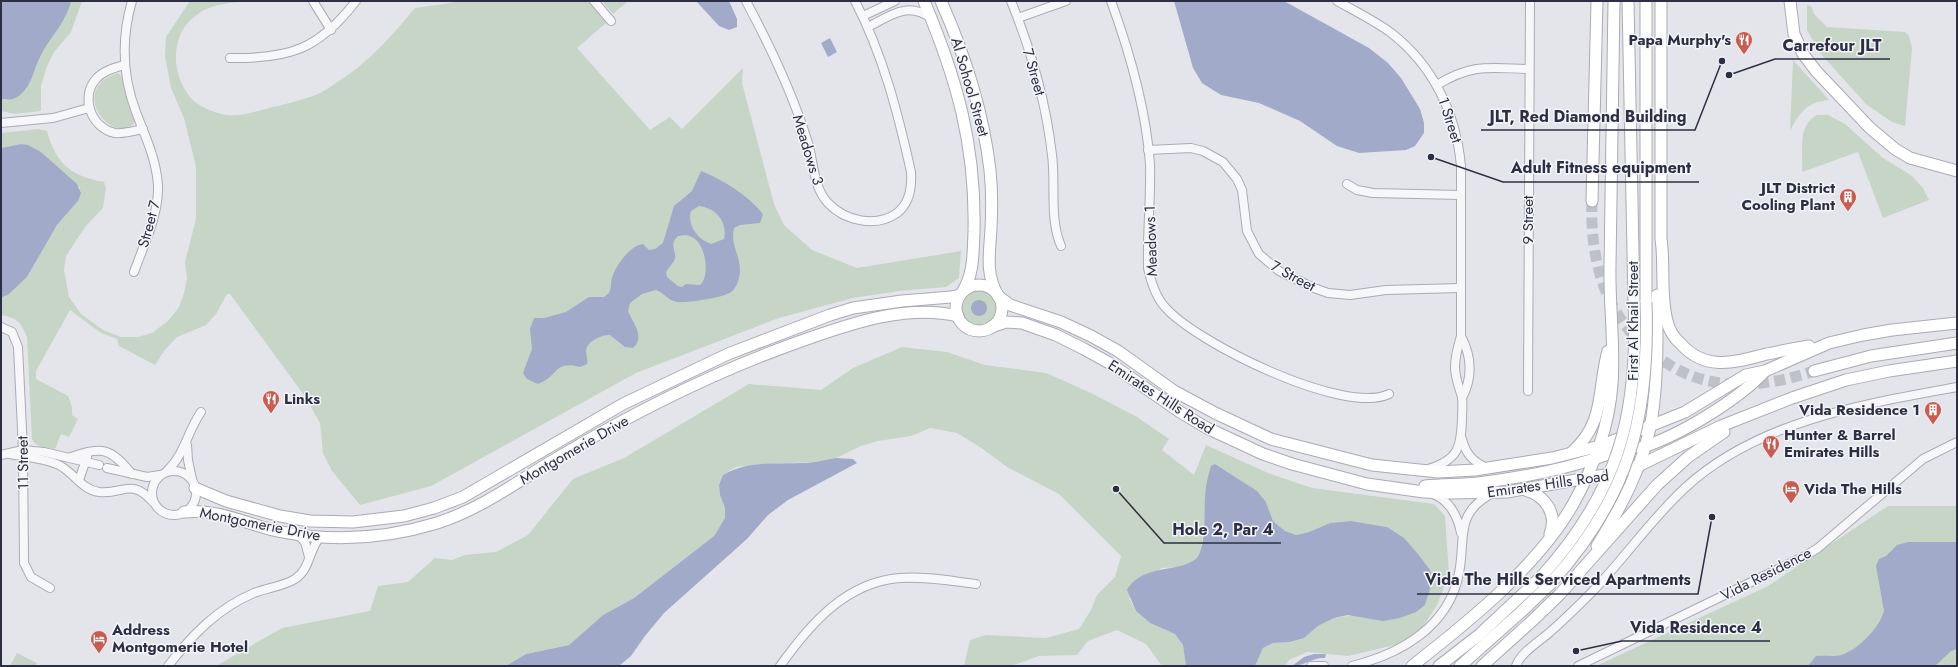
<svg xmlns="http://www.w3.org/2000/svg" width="1958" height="667" viewBox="0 0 1958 667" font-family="Jost,sans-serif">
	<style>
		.green { fill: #c6d5c6 }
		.water { fill: #a1abc9; fill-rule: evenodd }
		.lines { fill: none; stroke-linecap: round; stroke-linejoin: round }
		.secondary-tunnel { stroke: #bfc1c9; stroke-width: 11; stroke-dasharray: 11 5.5; stroke-linecap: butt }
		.street-casing { stroke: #a9abb5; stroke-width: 10 }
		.secondary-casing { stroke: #a9abb5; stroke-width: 13 }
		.street { stroke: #f7f7fa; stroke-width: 8 }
		.secondary { stroke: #fff; stroke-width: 11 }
		.secondary-bridge-casing { stroke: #a9abb5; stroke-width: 13; stroke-linecap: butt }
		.secondary-bridge { stroke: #fff; stroke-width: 11 }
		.labels { text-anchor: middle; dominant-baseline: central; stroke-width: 3; stroke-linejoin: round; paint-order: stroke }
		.poi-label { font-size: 15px; font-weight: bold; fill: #2c2f43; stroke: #f4f5f9; text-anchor: start }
		.street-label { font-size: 15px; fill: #2c2f43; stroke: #f4f5f9 }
		.leader { fill: none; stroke: #2c2f43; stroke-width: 1.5 }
		.callout-dot { fill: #2c2f43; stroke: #f4f5f9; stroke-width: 1.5 }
		.callout-label { font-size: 16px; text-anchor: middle; font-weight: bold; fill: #2c2f43; stroke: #f4f5f9; stroke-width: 3; stroke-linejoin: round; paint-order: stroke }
	</style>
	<rect width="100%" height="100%" fill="#e4e5eb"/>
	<g class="green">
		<polygon points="71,1 82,1 71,32 54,52 47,66 41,86 41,111 15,114 1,111 1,99 6,100 31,78 41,54 65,18"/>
		<path d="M 190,1 L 250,1 C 232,3 213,3 198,14 C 170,32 170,72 190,97 C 197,106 211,111 221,114 C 236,118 254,112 269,108 C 285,104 303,100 318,94 C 325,91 331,86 336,83 C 369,62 390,38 415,8 L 451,3 L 455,1 L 588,1 L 606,23 L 577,48 L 650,130 L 670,117 L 682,129 L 743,68 L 742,83 L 774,204 L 784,225 L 812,250 L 857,268 L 961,251 L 959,278 L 946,287 L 899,291 L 853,298 L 779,318 L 636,373 L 431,486 L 360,505 L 332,471 L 323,453 L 320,423 L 306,398 L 230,294 L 227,294 L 216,314 L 206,325 L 177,337 L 164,351 L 155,365 L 119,346 L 117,339 L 101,333 L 70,310 L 36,371 L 36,379 L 68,396 L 72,407 L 72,415 L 78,419 L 69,437 L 61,434 L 55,449 C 47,448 36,448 32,439 L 27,337 C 21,322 17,318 1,315 L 1,298 L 9,294 L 27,277 L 57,225 L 78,201 L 80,188 L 41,152 L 21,144 L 1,148 L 1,133 L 39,129 L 47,131 C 56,164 71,176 104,182 L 106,188 L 103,208 L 85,227 L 66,256 L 64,270 L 69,297 L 81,314 L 103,330 L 121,337 L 138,337 L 152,333 L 168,321 L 179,307 L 184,293 L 187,278 L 185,262 L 196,219 L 196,167 L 184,118 L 171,88 L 165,56 L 166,37 Z"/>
		<polygon points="602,1 628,1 613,14"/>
		<polygon points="1807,5 1811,6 1814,14 1827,27 1905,32 1909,36 1912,48 1905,126 1892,122 1866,104 1820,53 1807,30"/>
		<path d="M 1793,60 L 1829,100 C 1807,102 1800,112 1790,131 Z"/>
		<path d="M 118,73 L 121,76 L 135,122 C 115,148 65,90 118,73 Z"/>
		<path d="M 1817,115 L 1828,115 L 1845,124 L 1883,158 L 1912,176 L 1923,188 L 1929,200 L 1883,218 L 1858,152 L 1802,172 C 1804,152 1796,126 1817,115 Z"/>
		<circle cx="978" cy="307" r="18"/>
		<polygon points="902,347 947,352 985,365 1046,373 1091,393 1137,417 1169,439 1162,450 1194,475 1206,445 1268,473 1312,488 1434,504 1445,516 1449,574 1437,605 1421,630 1403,643 1348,656 1307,652 1289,660 1285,666 1255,666 1263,648 1273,643 1290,642 1304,638 1318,626 1334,618 1425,605 1433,580 1387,527 1351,521 1330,523 1309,532 1296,535 1285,531 1273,521 1266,502 1215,464 1200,553 1192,562 1181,567 1161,568 1129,598 1136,611 1150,623 1175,634 1183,645 1186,666 1162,666 1146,644 1117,630 1088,641 1077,655 1039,656 1011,666 964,666 970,640 986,635 1046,638 1079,629 1091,610 1097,595 1115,577 1121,556 1059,494 1007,467 983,449 957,433 930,428 911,436 878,441 861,446 836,458 814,462 761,464 736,467 723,475 719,485 720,495 725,508 725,518 714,536 634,598 603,615 569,645 526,654 506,666 216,666 282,628 370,611 378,586 408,582 435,558 452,560 465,555 496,552 528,535 573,479 624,458 749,384 821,390 853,368"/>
		<polygon points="1888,506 1957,506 1957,666 1596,666 1768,586"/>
		<polygon points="17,653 37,663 35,666 10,666"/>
	</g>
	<g class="water">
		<path d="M 1,1 L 71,1 C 66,23 51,36 41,55 C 34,68 32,85 21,94 C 15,100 9,100 1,99 Z"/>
		<polygon points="696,1 729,1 737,19 737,27 729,30 719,26"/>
		<polygon points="1174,1 1284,1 1369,48 1388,63 1401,78 1420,109 1424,123 1424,133 1415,146 1406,150 1359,153 1337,146 1300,121 1259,103 1221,95 1202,83 1193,68"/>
		<polygon points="830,38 837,52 828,57 821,43"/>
		<polygon points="21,144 28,145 41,152 77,184 81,193 78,201 57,225 27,277 9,294 1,298 1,148"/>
		<path d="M 701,171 C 725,181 745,193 763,214 L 760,223 L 740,225 L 734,228 C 730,244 740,255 740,270 C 740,277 737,288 731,292 C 723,298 687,303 677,302 C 669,301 664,293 656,290 L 642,294 L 630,303 L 628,311 C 632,322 646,337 633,348 L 625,347 L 610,335 C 601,335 588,341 586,350 C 586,354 588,360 587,364 L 580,367 C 554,360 558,377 538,384 L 527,379 L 523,373 L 532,349 L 530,329 L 534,318 L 544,318 L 566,312 L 589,297 L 604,297 L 609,293 C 612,287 610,281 613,275 C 617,264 631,245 643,244 L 649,250 L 655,249 L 663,243 L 674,206 L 692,191 ZM 699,206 C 716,208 728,222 724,239 L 711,244 C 697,239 687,225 691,211 ZM 686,235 C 689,236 693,237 695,239 C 706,247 710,277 700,285 L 686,284 L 682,287 L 678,286 L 667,277 L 666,272 C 668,268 672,265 674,261 C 679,252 667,246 678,236 Z"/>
		<circle cx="979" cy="308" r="8"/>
		<path d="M 836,458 L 853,459 L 857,463 L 788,500 L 768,515 L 747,539 L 664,613 L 645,636 L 631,656 L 619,666 L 506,666 L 526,654 L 569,645 L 603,615 L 634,598 L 714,536 L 725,518 L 725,508 L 720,495 L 719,485 L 723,475 C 753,458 782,466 815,462 C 822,461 829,459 836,458 Z"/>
		<path d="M 1215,464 L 1257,491 L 1266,502 L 1273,521 L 1285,531 L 1296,535 L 1309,532 L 1330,523 L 1351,521 L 1387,527 L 1404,538 L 1418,554 L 1430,570 L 1433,580 L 1425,605 L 1416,612 L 1400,618 L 1383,621 L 1348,615 L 1334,618 L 1318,626 L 1304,638 L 1290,642 L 1273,643 L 1263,648 L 1255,666 L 1186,666 L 1183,645 L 1175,634 L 1150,623 L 1136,611 L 1127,590 C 1144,560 1191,576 1200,552 C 1207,532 1203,508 1206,487 C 1207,480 1209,473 1211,466 Z"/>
		<path d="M 1908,542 L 1957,542 L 1957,649 L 1951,651 L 1935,666 L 1808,666 L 1816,656 C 1824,655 1834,657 1841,655 C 1857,651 1880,627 1884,611 L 1876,566 L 1879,559 L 1886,556 L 1897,545 Z"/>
		<path d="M 1314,654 L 1326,654 L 1325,658 C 1313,657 1304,666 1292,666 L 1304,657 Z"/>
	</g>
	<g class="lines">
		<g class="secondary-tunnel">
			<path d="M 1592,201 C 1590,251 1601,303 1638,340"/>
			<path d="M 1650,352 C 1656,357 1662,360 1668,364 C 1713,393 1766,387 1814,371"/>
		</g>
		<defs>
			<g id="street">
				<path d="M 132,1 C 121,39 122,75 136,112 C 145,136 156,158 158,185 C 159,215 144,244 134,272"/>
				<polyline points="313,1 331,30"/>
				<polyline points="594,1 611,21"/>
				<path d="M 746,1 C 770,46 793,94 808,143 C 814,163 813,187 828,203 C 845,221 876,228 897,213 C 910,203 912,187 911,172 C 898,113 883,55 855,1"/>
				<path d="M 1011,1 C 1031,50 1046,102 1052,155 C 1056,185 1049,218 1061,246"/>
				<path d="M 1111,1 C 1130,53 1146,109 1150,164 C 1151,199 1147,233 1148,268 C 1151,282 1155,296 1165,307 C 1196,343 1345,416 1389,394"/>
				<path d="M 1337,1 C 1355,11 1373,20 1390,32 C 1433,65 1456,113 1461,166 L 1461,336 C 1458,346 1455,356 1455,367 C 1455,378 1459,387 1462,397 C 1463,403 1462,412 1462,419 C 1461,448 1458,460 1428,469"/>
				<polyline points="863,16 895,1"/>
				<polyline points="1018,18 1066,1"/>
				<path d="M 868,27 C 890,16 907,1 931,18"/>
				<path d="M 230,58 C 290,59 319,49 356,1"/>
				<path d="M 124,65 C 114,68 103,71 96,79 C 80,97 91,128 115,133 C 125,134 134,131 143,129"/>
				<path d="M 1437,85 C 1472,63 1490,68 1529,69"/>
				<polyline points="1,123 53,118 89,108"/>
				<polyline points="1148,150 1191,148 1203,151 1223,162 1237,179 1242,190 1247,231 1259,254 1279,271 1314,288 1328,293 1350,295 1386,290 1460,288"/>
				<polyline points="1347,184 1357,190 1373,193 1461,195"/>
				<polyline points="1,327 12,332 18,347 23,450 24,563 31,577 50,588"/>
				<path d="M 1461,336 C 1472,357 1473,377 1462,398"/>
				<polyline points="1528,391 1530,1"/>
				<path d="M 1462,439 C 1466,454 1472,461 1487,468"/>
				<polyline points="187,445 188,460 192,479"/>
				<path d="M 10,454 C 26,457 44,458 59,465 C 73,472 82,490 99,492 C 123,495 131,477 153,502"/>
				<polyline points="1,455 23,450 44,452 99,465"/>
				<path d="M 71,457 C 103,446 110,448 132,474"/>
				<polyline points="107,468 147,477 160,475"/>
				<circle cx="174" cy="493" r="22"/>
				<path d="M 167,471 C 185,454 187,432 201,412"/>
				<polyline points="79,480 87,457"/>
				<path d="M 1433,494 C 1449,500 1458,516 1461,533"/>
				<polyline points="298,535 305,542 309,557"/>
				<path d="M 168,666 C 192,635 218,608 254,593 C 267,588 284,586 295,579 C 310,570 309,549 320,537"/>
				<path d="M 780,666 C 810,624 846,582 900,578 C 925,576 951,581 976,584"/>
				<polyline points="1311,666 1324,666"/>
				<path d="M 1352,666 C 1400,654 1449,627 1459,573 C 1466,539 1454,514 1491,494"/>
				<path d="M 1516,666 C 1521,652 1539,642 1550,632 C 1564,620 1578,606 1591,593 C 1624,559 1651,519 1686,487 C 1758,421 1864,404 1957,387"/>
				<polyline points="1578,666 1805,556 1818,548 1923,459 1957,442"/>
			</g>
			<g id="secondary">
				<path d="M 924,1 C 957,79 976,146 974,232 C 973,253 974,273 963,291"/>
				<path d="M 941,1 C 965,55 983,111 990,170 C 992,189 992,209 991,228 C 990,251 985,272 997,294"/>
				<polyline points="1628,1 1634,302"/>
				<polyline points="1646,1 1646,302"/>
				<path d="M 1661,1 L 1661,239 C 1665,266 1660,294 1667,321 C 1669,330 1674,338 1681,344 C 1706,372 1736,362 1767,354 C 1781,351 1795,348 1809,346"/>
				<polyline points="1790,1 1794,34 1803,54 1816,71 1870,128 1895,149 1910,158 1957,171"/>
				<polyline points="1592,201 1597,1"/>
				<circle cx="979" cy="308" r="23"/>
				<polyline points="998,296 1010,305 1061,322 1091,336 1118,351 1174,391 1215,413 1271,439 1372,465 1438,472 1475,470 1552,458 1600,446 1685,412 1746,375 1765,371 1829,343 1863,335 1892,330 1957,323"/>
				<polyline points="991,327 1006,322 1022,323 1056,335 1084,349 1111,364 1180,412 1207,428 1263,454 1292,464 1367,484 1424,492 1450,493 1507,492 1616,473 1638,466 1721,426 1792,398 1846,380 1889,371 1957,361"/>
				<polyline points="1814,371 1871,356 1957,343"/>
				<path d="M 1640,448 C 1679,436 1738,400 1765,371"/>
				<path d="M 1572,452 C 1606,422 1597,390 1608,351"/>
				<path d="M 1425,486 C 1443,484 1460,485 1478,483 C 1527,477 1578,467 1624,448"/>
				<polyline points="195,488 226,501 280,516 310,521 353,522 404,516 434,508 463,497 623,404 728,354 830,315 853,308 902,301 951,297 960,295"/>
				<path d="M 1525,490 C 1545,495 1558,514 1550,534"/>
				<path d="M 184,512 C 217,508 246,524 277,531 C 330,542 385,539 437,523 C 481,509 518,481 557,458 C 636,411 718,370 804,340 C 852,323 907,304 958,316"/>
				<path d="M 1597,546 C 1621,507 1645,463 1652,417 C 1658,377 1657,336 1657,295"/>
				<path d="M 1412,666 C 1467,623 1536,568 1572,506 C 1593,469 1609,428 1612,384 C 1615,344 1609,305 1610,265 C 1612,177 1613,89 1614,1"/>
				<polyline points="1439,666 1479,635 1541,577"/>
				<polyline points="1460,666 1521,612 1550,584"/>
				<polyline points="1482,666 1532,621 1560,594 1657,485 1688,457 1724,432"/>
			</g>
		</defs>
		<use href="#street" class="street-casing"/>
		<use href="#secondary" class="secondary-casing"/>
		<use href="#street" class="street"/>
		<use href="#secondary" class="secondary"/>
		<defs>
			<g id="secondary-bridge">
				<path d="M 1541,577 C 1618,492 1639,415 1634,302"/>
				<path d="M 1550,584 C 1629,497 1650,418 1646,302"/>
			</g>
		</defs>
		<use href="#secondary-bridge" class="secondary-bridge-casing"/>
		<use href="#secondary-bridge" class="secondary-bridge"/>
	</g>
	<defs>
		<symbol id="restaurant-pin" viewBox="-11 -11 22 30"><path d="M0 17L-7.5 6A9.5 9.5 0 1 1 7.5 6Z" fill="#c95c51" stroke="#f4f5f9"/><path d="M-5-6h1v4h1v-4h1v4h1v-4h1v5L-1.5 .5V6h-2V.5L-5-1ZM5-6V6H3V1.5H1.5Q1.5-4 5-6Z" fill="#fff"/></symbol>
		<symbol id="building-pin" viewBox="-11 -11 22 30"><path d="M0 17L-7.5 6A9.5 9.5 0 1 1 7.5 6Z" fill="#c95c51" stroke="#f4f5f9"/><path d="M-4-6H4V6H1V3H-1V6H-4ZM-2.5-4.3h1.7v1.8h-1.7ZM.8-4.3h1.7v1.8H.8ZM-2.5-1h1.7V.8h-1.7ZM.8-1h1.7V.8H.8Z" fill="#fff"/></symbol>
		<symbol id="hotel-pin" viewBox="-11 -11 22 30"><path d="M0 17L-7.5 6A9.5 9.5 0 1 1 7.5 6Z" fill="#c95c51" stroke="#f4f5f9"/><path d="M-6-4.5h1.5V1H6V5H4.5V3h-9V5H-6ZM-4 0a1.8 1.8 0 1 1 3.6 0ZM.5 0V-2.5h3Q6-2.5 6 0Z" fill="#fff"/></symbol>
	</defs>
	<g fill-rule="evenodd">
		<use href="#restaurant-pin" x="1734" y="30" width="20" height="27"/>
		<use href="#building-pin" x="1838" y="187" width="20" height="27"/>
		<use href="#restaurant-pin" x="261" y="389" width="20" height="27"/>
		<use href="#building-pin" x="1923" y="400" width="20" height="27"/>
		<use href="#restaurant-pin" x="1761" y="434" width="20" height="27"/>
		<use href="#hotel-pin" x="1781" y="479" width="20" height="27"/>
		<use href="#hotel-pin" x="89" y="629" width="20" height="27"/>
	</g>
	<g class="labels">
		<g class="poi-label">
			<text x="1731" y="40" text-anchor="end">Papa Murphy's</text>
			<text x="1835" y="188" text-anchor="end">JLT District<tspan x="1835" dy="17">Cooling Plant</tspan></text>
			<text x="284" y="399">Links</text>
			<text x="1920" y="410" text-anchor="end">Vida Residence 1</text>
			<text x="1784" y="435">Hunter &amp; Barrel<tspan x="1784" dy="17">Emirates Hills</tspan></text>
			<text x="1804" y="489">Vida The Hills</text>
			<text x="112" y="630">Address<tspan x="112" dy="17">Montgomerie Hotel</tspan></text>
		</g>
		<g class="street-label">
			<text transform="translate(1034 72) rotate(74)">7 Street</text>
			<text transform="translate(970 87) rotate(74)">Al Sohool Street</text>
			<text transform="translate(1450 120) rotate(72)">1 Street</text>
			<text transform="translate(808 150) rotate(73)">Meadows 3</text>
			<text transform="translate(1528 220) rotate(-90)">9 Street</text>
			<text transform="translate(149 224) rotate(-75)">Street 7</text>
			<text transform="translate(1151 241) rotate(-92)">Meadows 1</text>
			<text transform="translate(1293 276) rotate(28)">7 Street</text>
			<text transform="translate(1633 321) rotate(-90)">First Al Khail Street</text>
			<text transform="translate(1161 397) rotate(33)">Emirates Hills Road</text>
			<text transform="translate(574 450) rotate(-30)">Montgomerie Drive</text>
			<text transform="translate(23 463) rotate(-91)">11 Street</text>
			<text transform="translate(1548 484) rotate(-8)">Emirates Hills Road</text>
			<text transform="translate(260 524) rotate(11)">Montgomerie Drive</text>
			<text transform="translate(1766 574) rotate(-27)">Vida Residence</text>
		</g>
	</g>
	<path class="leader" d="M1729 75L1775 59H1890M1722 61L1695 130H1481M1431 157L1503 182H1699M1116 489L1164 543H1281M1712 517L1698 594H1417M1576 651L1622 641H1770"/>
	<g class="callout-dot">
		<circle cx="1729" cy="75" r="4"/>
		<circle cx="1722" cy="61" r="4"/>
		<circle cx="1431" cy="157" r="4"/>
		<circle cx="1116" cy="489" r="4"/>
		<circle cx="1712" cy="517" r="4"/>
		<circle cx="1576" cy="651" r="4"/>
	</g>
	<g class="callout-label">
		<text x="1832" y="51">Carrefour JLT</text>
		<text x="1588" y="122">JLT, Red Diamond Building</text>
		<text x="1601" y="173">Adult Fitness equipment</text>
		<text x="1223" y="535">Hole 2, Par 4</text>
		<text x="1558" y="585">Vida The Hills Serviced Apartments</text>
		<text x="1696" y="633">Vida Residence 4</text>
	</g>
	<rect width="1958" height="667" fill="none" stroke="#2c2f43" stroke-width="4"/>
</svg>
